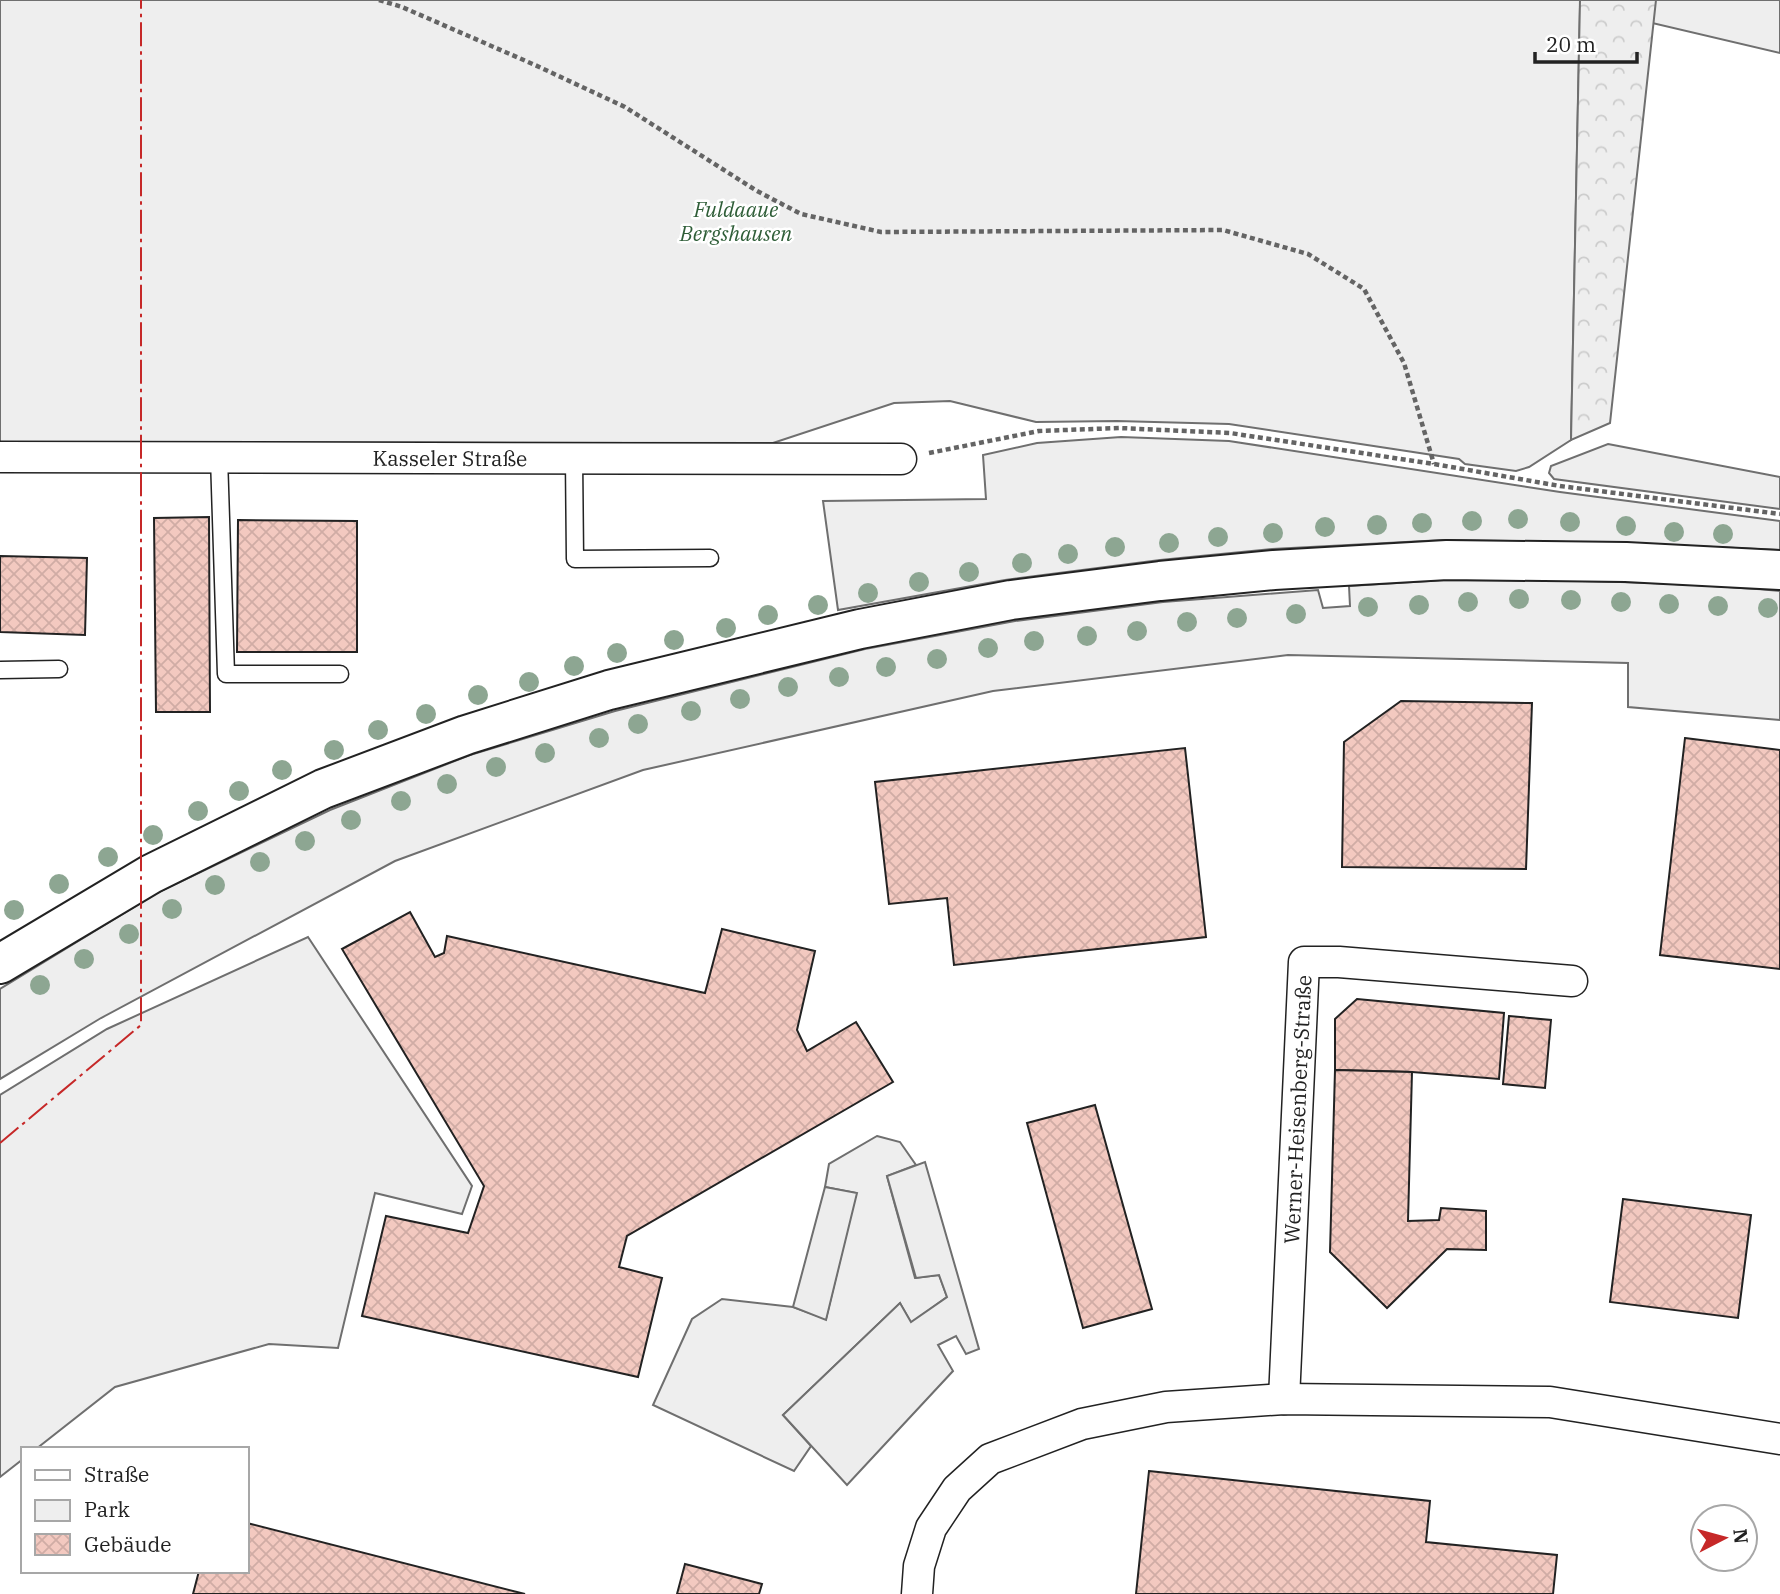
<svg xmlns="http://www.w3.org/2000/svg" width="1780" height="1594" viewBox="0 0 1780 1594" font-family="'IBM Plex Serif',serif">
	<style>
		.green { fill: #eee; stroke: #6f6f6f; stroke-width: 2 }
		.forest { fill: url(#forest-crowns); stroke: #6f6f6f; stroke-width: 2 }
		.parking { fill: #ededed; stroke: #6f6f6f; stroke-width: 2 }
		.building { fill: url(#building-cross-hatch); stroke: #222; stroke-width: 2 }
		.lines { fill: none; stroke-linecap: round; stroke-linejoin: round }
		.lane-casing { stroke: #222; stroke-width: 19 }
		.street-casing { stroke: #222; stroke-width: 33 }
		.secondary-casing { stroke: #222; stroke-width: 42 }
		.path { stroke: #646464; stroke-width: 4.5; stroke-dasharray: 5 3.5; stroke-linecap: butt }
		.lane { stroke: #fff; stroke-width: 16 }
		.street { stroke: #fff; stroke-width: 30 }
		.secondary { stroke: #fff; stroke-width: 38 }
		.power { stroke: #c62828; stroke-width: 2; stroke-dasharray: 24 5 3.5 5; stroke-linecap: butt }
		.tree { fill: #8da692 }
		.labels { text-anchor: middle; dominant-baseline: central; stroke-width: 5; stroke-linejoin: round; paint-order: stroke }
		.park-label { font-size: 21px; font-style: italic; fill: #2f5e38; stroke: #fff }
		.street-label { font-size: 21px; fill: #222; stroke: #fff }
	</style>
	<defs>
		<pattern id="forest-crowns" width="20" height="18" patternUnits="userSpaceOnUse" patternTransform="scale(1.75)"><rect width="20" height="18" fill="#eee"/><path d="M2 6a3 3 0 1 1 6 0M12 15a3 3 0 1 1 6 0" fill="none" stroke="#ccc"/></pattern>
		<pattern id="building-cross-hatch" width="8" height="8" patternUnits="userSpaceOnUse" patternTransform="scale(1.75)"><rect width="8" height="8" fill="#f3c9c0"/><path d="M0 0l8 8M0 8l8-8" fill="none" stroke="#d0aca5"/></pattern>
	</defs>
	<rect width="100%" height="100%" fill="#fff"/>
	<g class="green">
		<polygon points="0,0 1780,0 1780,53 1580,6 1571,440 1529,467 1516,471 1465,464 1459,459 1229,424 1117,421 1036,422 950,401 894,403 773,443 0,442"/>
		<polygon points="1121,437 1229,441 1560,492 1780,521 1780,550 1624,543 1444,540 1272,549 1160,560 1005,580 838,610 823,501 986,499 983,455 1037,443"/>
		<polygon points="1608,444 1780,477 1780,509 1554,479 1549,473 1551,466"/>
		<path d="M 1445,580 C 1557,580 1669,581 1780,591 L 1780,720 L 1628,707 L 1628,663 L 1288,655 L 993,691 L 643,770 L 395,861 L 101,1018 L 0,1079 L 0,989 L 157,893 L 330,810 L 470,755 L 615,711 L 865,649 L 1015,621 L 1163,602 L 1318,590 L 1323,608 L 1350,606 L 1349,586 Z"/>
		<polygon points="308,937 472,1186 462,1214 375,1193 338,1348 269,1344 115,1387 36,1449 23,1449 23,1459 0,1477 0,1095 107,1029"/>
		<polygon points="877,1136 900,1142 916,1165 887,1176 915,1278 939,1275 947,1297 911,1323 900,1303 783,1415 811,1446 794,1471 653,1405 692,1319 722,1299 793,1307 826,1319 856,1193 825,1187 829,1164"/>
	</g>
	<polygon class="forest" points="1580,0 1656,0 1610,423 1571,440"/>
	<g class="parking">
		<polygon points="925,1162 979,1349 966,1354 956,1336 938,1345 953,1371 847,1485 783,1415 900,1303 911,1322 947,1297 939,1275 916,1278 887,1176"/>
		<polygon points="825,1187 857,1193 826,1320 793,1307"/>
	</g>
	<g class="building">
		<polygon points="209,517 210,712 156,712 154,518"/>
		<polygon points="238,520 357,521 357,652 237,652"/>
		<polygon points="0,556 87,558 85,635 0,632"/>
		<polygon points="1401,701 1532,703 1526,869 1342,867 1344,742"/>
		<polygon points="1685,738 1780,750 1780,969 1660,955"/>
		<polygon points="1185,748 1206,937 954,965 947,898 889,904 875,782"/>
		<polygon points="410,912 435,957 444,953 447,936 705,993 722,929 815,951 797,1030 807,1051 856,1022 893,1082 627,1236 619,1267 662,1278 638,1377 362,1316 386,1216 468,1233 484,1186 342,949"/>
		<polygon points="1357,999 1504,1013 1499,1079 1412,1072 1335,1070 1335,1019"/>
		<polygon points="1509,1016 1551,1020 1545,1088 1503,1084"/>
		<polygon points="1335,1070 1412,1072 1408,1221 1439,1220 1441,1208 1486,1211 1486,1250 1447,1249 1387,1308 1330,1252"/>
		<polygon points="1095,1105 1152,1309 1083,1328 1027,1123"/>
		<polygon points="1623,1199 1751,1215 1738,1318 1610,1302"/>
		<polygon points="1149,1471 1430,1501 1426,1542 1557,1555 1553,1594 1136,1594"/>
		<polygon points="247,1523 525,1594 193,1594 199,1571 247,1571"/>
		<polygon points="685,1564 762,1584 759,1594 677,1594"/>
	</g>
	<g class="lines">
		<defs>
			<g id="lane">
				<polyline points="219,457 226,674 340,674"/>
				<polyline points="574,458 575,559 710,558"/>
				<polyline points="0,670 59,669"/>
			</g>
			<g id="street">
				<path id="s1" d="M 0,457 L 901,459"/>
				<path id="s2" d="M 1284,1399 L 1304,962 L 1339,962 L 1572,981"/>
				<polyline points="917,1594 919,1566 931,1528 957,1489 990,1459 1082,1424 1166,1407 1284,1399 1550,1402 1780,1439"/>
			</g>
			<polyline id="secondary" points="0,964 151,874 323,789 466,735 609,690 860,629 1011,600 1160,581 1274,570 1447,560 1626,562 1780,570"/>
		</defs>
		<use href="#lane" class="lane-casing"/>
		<use href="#street" class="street-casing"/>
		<use href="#secondary" class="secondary-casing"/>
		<g class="path">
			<polyline points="379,0 402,7 535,65 625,107 757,191 801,214 881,232 1223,230 1308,254 1364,289 1404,363 1434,464"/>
			<polyline points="929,453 1039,431 1119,428 1230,433 1434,464 1560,486 1780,514"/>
		</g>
		<use href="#lane" class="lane"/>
		<use href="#street" class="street"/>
		<use href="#secondary" class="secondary"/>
		<polyline class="power" points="0,1143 141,1025 141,0"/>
	</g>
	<g class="tree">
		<circle cx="1518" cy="519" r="10"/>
		<circle cx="1472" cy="521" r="10"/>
		<circle cx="1570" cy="522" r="10"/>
		<circle cx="1422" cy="523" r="10"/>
		<circle cx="1377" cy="525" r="10"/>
		<circle cx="1626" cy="526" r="10"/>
		<circle cx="1325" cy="527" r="10"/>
		<circle cx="1674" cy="532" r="10"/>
		<circle cx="1273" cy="533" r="10"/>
		<circle cx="1723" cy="534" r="10"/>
		<circle cx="1218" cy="537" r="10"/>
		<circle cx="1169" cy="543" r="10"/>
		<circle cx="1115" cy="547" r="10"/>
		<circle cx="1068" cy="554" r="10"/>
		<circle cx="1022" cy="563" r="10"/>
		<circle cx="969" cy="572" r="10"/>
		<circle cx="919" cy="582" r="10"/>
		<circle cx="868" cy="593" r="10"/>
		<circle cx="1519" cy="599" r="10"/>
		<circle cx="1571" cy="600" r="10"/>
		<circle cx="1468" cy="602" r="10"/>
		<circle cx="1621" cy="602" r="10"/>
		<circle cx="1669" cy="604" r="10"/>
		<circle cx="818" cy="605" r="10"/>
		<circle cx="1419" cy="605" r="10"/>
		<circle cx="1718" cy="606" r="10"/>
		<circle cx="1368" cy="607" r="10"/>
		<circle cx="1768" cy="608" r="10"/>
		<circle cx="1296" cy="614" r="10"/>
		<circle cx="768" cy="615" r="10"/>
		<circle cx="1237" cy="618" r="10"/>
		<circle cx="1187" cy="622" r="10"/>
		<circle cx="726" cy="628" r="10"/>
		<circle cx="1137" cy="631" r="10"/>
		<circle cx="1087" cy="636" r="10"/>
		<circle cx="674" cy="640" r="10"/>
		<circle cx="1034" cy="641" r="10"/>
		<circle cx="988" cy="648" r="10"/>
		<circle cx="617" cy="653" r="10"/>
		<circle cx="937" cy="659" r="10"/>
		<circle cx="574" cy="666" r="10"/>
		<circle cx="886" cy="667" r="10"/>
		<circle cx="839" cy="677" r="10"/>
		<circle cx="529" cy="682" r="10"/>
		<circle cx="788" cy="687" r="10"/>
		<circle cx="478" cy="695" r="10"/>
		<circle cx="740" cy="699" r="10"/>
		<circle cx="691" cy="711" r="10"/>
		<circle cx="426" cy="714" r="10"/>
		<circle cx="638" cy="724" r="10"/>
		<circle cx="378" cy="730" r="10"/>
		<circle cx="599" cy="738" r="10"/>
		<circle cx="334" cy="750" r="10"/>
		<circle cx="545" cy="753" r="10"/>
		<circle cx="496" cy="767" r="10"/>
		<circle cx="282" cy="770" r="10"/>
		<circle cx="447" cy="784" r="10"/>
		<circle cx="239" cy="791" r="10"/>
		<circle cx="401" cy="801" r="10"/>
		<circle cx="198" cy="811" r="10"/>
		<circle cx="351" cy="820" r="10"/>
		<circle cx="153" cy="835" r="10"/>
		<circle cx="305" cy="841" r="10"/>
		<circle cx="108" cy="857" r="10"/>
		<circle cx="260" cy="862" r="10"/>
		<circle cx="59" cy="884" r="10"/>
		<circle cx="215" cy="885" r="10"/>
		<circle cx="172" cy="909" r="10"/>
		<circle cx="14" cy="910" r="10"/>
		<circle cx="129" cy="934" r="10"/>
		<circle cx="84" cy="959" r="10"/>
		<circle cx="40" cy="985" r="10"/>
	</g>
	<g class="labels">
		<g class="park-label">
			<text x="736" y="209">Fuldaaue<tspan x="736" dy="24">Bergshausen</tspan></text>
		</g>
		<g class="street-label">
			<text stroke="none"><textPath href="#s1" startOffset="450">Kasseler Straße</textPath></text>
			<text stroke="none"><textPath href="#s2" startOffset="290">Werner-Heisenberg-Straße</textPath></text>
		</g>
	</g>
	<rect x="21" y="1447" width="228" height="126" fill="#ffffff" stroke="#a7a7a7" stroke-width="2"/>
	<rect x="35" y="1470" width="35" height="10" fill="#ffffff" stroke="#a7a7a7" stroke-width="2"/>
	<text x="84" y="1482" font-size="21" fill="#222222">Straße</text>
	<rect x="35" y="1500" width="35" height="21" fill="#eeeeee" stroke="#a7a7a7" stroke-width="2"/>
	<text x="84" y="1517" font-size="21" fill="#222222">Park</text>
	<rect x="35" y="1534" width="35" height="21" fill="url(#building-cross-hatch)" stroke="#a7a7a7" stroke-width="2"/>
	<text x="84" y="1552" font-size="21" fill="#222222">Gebäude</text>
	<g transform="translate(1724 1538) rotate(84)"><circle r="33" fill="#ffffff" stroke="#a7a7a7" stroke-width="2"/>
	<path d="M0-5L12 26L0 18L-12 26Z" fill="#c62828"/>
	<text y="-10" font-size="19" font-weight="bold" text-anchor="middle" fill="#222222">N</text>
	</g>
	<path d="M1535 52v10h102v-10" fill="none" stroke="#222222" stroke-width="3.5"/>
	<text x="1546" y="52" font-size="21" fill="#222222" stroke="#ffffff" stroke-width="5" paint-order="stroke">20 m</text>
</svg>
